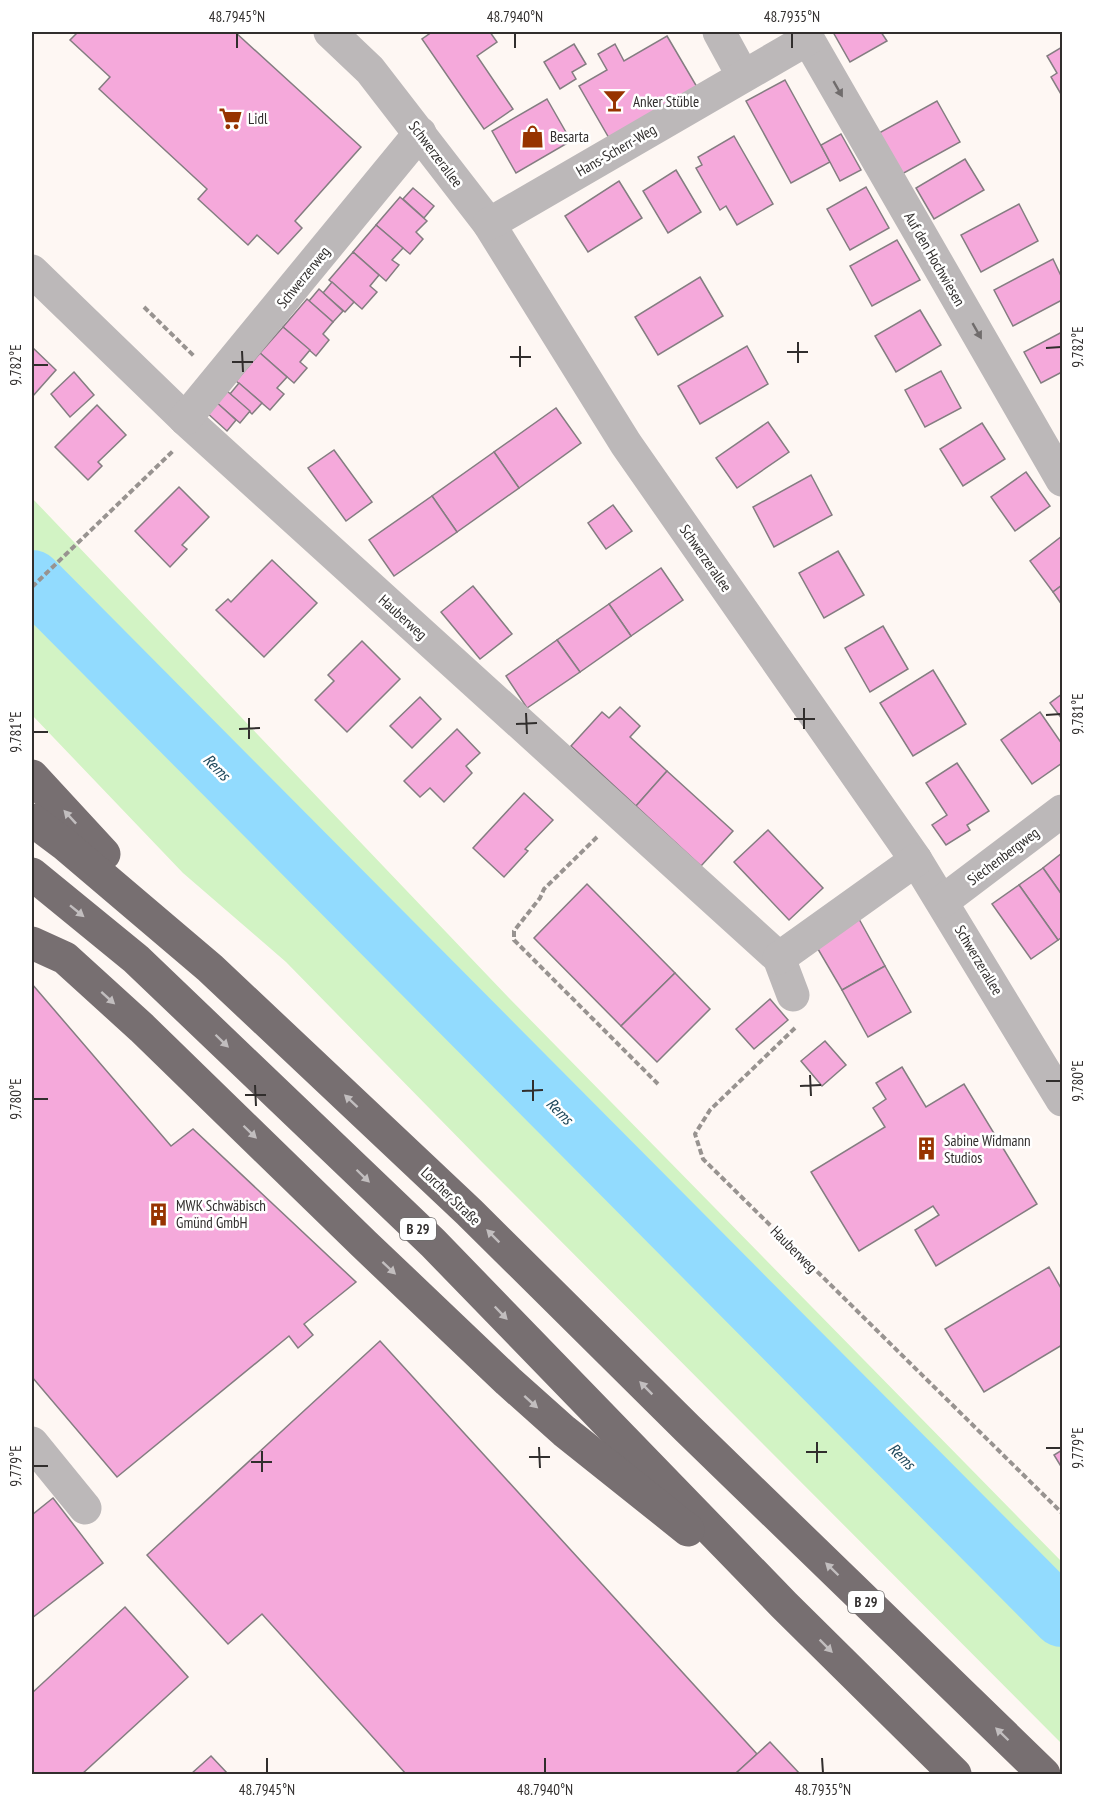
<svg xmlns="http://www.w3.org/2000/svg" width="1094" height="1806" viewBox="0 0 1094 1806" font-family="'PT Sans Narrow',sans-serif">
	<style>
		.green { fill: #d2f3c4 }
		.lines { fill: none; stroke-linecap: round; stroke-linejoin: round }
		.river { stroke: #92dbfe; stroke-width: 60 }
		.building { fill: #f5a9db; stroke: #847d81; stroke-width: 1.5 }
		.path { stroke: #989390; stroke-width: 4; stroke-dasharray: 6 3; stroke-linecap: butt }
		.minor { stroke: #bcb8b9; stroke-width: 33 }
		.highway { stroke: #776f71; stroke-width: 33 }
		.oneway { fill: #706c6c }
		.oneway2 { fill: #c2bebf }
		.ticks { fill: none; stroke: #312e2d; stroke-width: 2 }
		.labels { text-anchor: middle; dominant-baseline: central; stroke-width: 5; stroke-linejoin: round; paint-order: stroke }
		.shield { fill: #fff; stroke: #6f6d6c; stroke-width: 1.5 }
		.shield-label { font-size: 14px; font-weight: bold; fill: #312e2d }
		.poi-label { font-size: 15px; fill: #312e2d; stroke: #fff; text-anchor: start }
		.street-label { font-size: 15px; fill: #312e2d; stroke: #fff }
		.water-label { font-size: 16px; font-style: italic; fill: #1f485b; stroke: #fff }
		.neatline { fill: none; stroke: #312e2d; stroke-width: 2 }
		.ticks-label { font-size: 15px; text-anchor: middle; fill: #312e2d }
	</style>
	<rect width="100%" height="100%" fill="#fef7f3"/>
	<polygon class="green" points="32,498 509,998 1062,1562 1062,1744 482,1162 286,962 183,873 32,715"/>
	<g class="lines">
		<polyline class="river" points="32,580 1062,1617"/>
	</g>
	<g class="building">
		<polygon points="78,32 235,32 361,147 295,221 302,228 278,254 257,235 248,245 198,199 207,189 99,89 110,77 70,40"/>
		<polygon points="432,32 490,32 497,42 477,56 513,109 484,129 422,39"/>
		<polygon points="833,32 881,32 887,41 850,62"/>
		<polygon points="667,36 697,87 609,138 579,86 607,70 598,54 615,44 624,61"/>
		<polygon points="574,44 586,64 572,72 576,79 560,89 544,62"/>
		<polygon points="1062,47 1062,96 1051,77 1057,73 1047,56"/>
		<polygon points="785,80 830,162 791,183 746,101"/>
		<polygon points="547,99 571,141 516,173 492,131"/>
		<polygon points="937,101 960,142 902,174 879,133"/>
		<polygon points="841,134 861,170 840,181 821,145"/>
		<polygon points="734,136 773,204 737,225 726,206 720,210 696,168 702,165 698,157"/>
		<polygon points="965,159 984,190 934,219 916,188"/>
		<polygon points="676,170 701,212 668,233 643,191"/>
		<polygon points="619,181 642,218 588,252 565,216"/>
		<polygon points="866,187 889,228 850,250 827,209"/>
		<polygon points="413,188 434,206 424,218 403,199"/>
		<polygon points="400,197 427,221 416,232 423,239 410,254 376,225"/>
		<polygon points="1019,204 1038,241 981,272 961,235"/>
		<polygon points="376,225 403,248 392,260 399,265 386,281 353,252"/>
		<polygon points="897,240 920,280 872,306 850,266"/>
		<polygon points="353,252 379,275 370,286 377,292 362,309 329,280"/>
		<polygon points="1053,259 1062,278 1062,300 1013,326 994,290"/>
		<polygon points="700,277 723,316 658,355 635,317"/>
		<polygon points="332,282 354,302 345,312 323,293"/>
		<polygon points="319,289 343,311 333,322 309,301"/>
		<polygon points="307,299 333,322 323,334 329,340 316,356 283,327"/>
		<polygon points="920,310 941,345 896,372 875,336"/>
		<polygon points="283,327 310,350 300,362 307,368 294,383 260,353"/>
		<polygon points="1062,332 1062,372 1041,383 1024,352"/>
		<polygon points="747,346 768,384 700,424 678,386"/>
		<polygon points="32,347 56,370 32,397"/>
		<polygon points="260,353 287,377 277,388 284,394 270,410 236,381"/>
		<polygon points="941,371 961,408 925,427 905,390"/>
		<polygon points="74,372 94,395 70,417 51,394"/>
		<polygon points="239,383 262,403 252,414 230,394"/>
		<polygon points="227,391 250,411 240,423 217,403"/>
		<polygon points="214,400 236,420 227,431 205,411"/>
		<polygon points="97,405 126,435 98,462 102,466 88,480 55,447"/>
		<polygon points="556,408 581,443 519,488 494,452"/>
		<polygon points="768,422 789,452 737,488 716,458"/>
		<polygon points="982,423 1005,459 963,486 940,449"/>
		<polygon points="334,450 372,502 346,521 308,468"/>
		<polygon points="494,452 519,488 457,532 432,496"/>
		<polygon points="1026,472 1050,506 1015,531 991,497"/>
		<polygon points="811,475 832,515 774,547 753,507"/>
		<polygon points="179,487 209,517 182,545 187,549 170,567 135,531"/>
		<polygon points="432,496 457,532 394,576 369,540"/>
		<polygon points="613,505 632,531 606,549 588,523"/>
		<polygon points="1062,536 1062,585 1053,592 1030,561"/>
		<polygon points="838,551 864,595 824,618 799,573"/>
		<polygon points="272,560 317,603 264,657 216,610 228,599 231,602"/>
		<polygon points="661,568 683,600 631,636 609,604"/>
		<polygon points="1062,585 1062,605 1053,592"/>
		<polygon points="473,586 512,634 480,659 441,612"/>
		<polygon points="609,604 631,636 580,672 557,640"/>
		<polygon points="883,626 908,669 870,692 845,648"/>
		<polygon points="557,640 580,672 527,708 506,676"/>
		<polygon points="362,641 400,679 347,732 315,700 334,681 328,675"/>
		<polygon points="933,670 966,724 913,756 880,703"/>
		<polygon points="1062,694 1062,719 1050,703"/>
		<polygon points="420,697 441,719 412,748 390,726"/>
		<polygon points="620,707 640,726 630,737 667,771 636,806 571,746 602,712 609,718"/>
		<polygon points="1040,712 1062,744 1062,763 1032,784 1001,740"/>
		<polygon points="457,729 480,753 466,766 472,773 444,802 430,788 420,797 404,781"/>
		<polygon points="957,763 989,811 967,825 970,830 946,845 932,825 947,815 926,783"/>
		<polygon points="667,771 733,831 701,866 636,806"/>
		<polygon points="524,793 553,820 525,849 528,851 504,877 473,848"/>
		<polygon points="768,830 823,888 789,920 734,862"/>
		<polygon points="1062,853 1062,895 1043,868"/>
		<polygon points="1043,868 1062,895 1062,937 1058,940 1019,885"/>
		<polygon points="587,884 675,973 621,1026 534,938"/>
		<polygon points="1019,885 1058,940 1031,959 992,904"/>
		<polygon points="859,919 885,966 842,990 815,944"/>
		<polygon points="885,966 911,1012 868,1037 842,990"/>
		<polygon points="675,973 710,1009 657,1062 621,1026"/>
		<polygon points="32,984 171,1146 193,1129 356,1282 304,1324 313,1335 298,1348 289,1336 117,1477 32,1377"/>
		<polygon points="770,999 788,1020 754,1049 736,1029"/>
		<polygon points="825,1041 846,1065 822,1086 801,1061"/>
		<polygon points="902,1067 926,1107 964,1084 1037,1204 936,1266 915,1230 939,1215 933,1206 859,1251 811,1172 885,1127 873,1108 886,1099 876,1083"/>
		<polygon points="1049,1267 1062,1290 1062,1345 984,1392 945,1329"/>
		<polygon points="380,1341 757,1754 735,1774 406,1774 262,1614 228,1644 147,1555"/>
		<polygon points="1062,1450 1062,1468 1054,1455"/>
		<polygon points="53,1498 103,1563 32,1618 32,1512 33,1514"/>
		<polygon points="125,1607 188,1677 82,1774 32,1774 32,1693"/>
		<polygon points="770,1742 800,1774 735,1774 757,1754"/>
		<polygon points="211,1756 228,1774 191,1774"/>
	</g>
	<g class="lines">
		<g class="path">
			<polyline points="144,307 195,357"/>
			<polyline points="32,587 173,451"/>
			<polyline points="597,837 544,889 540,898 514,931 514,940 658,1084"/>
			<polyline points="795,1028 710,1110 695,1134 703,1159 1062,1513"/>
		</g>
		<g class="minor">
			<polyline points="330,32 370,70 489,224 626,444 916,860 1062,1100"/>
			<polyline points="719,32 743,76"/>
			<polyline points="808,39 1062,480"/>
			<polyline points="489,224 808,39 805,32"/>
			<polyline points="32,271 185,419 779,958 793,995"/>
			<polyline points="185,419 420,133"/>
			<polyline points="943,901 1062,811"/>
			<polyline points="779,958 916,860"/>
			<polyline points="32,1443 85,1508"/>
		</g>
		<g class="highway">
			<polyline points="32,776 104,854"/>
			<polyline points="32,820 64,844 210,968 469,1212 688,1429 1044,1774"/>
			<polyline points="32,874 136,959 433,1243 784,1605 955,1774"/>
			<polyline points="32,943 65,958 142,1028 364,1244 508,1381 564,1431 688,1530"/>
		</g>
	</g>
	<defs><path id="oneway-solid" d="M-6-.8H1V-3.2L6.5 0L1 3.2V.8H-6Z" transform="scale(1.5)"/></defs>
	<g class="oneway">
		<use href="#oneway-solid" transform="translate(838 89) rotate(60)"/>
		<use href="#oneway-solid" transform="translate(977 331) rotate(60)"/>
	</g>
	<g class="oneway2">
		<use href="#oneway-solid" transform="translate(70 817) rotate(-133)"/>
		<use href="#oneway-solid" transform="translate(77 911) rotate(39)"/>
		<use href="#oneway-solid" transform="translate(108 998) rotate(42)"/>
		<use href="#oneway-solid" transform="translate(222 1041) rotate(44)"/>
		<use href="#oneway-solid" transform="translate(351 1101) rotate(-137)"/>
		<use href="#oneway-solid" transform="translate(250 1132) rotate(44)"/>
		<use href="#oneway-solid" transform="translate(363 1176) rotate(44)"/>
		<use href="#oneway-solid" transform="translate(493 1236) rotate(-135)"/>
		<use href="#oneway-solid" transform="translate(389 1268) rotate(43)"/>
		<use href="#oneway-solid" transform="translate(501 1313) rotate(46)"/>
		<use href="#oneway-solid" transform="translate(646 1388) rotate(-135)"/>
		<use href="#oneway-solid" transform="translate(531 1402) rotate(42)"/>
		<use href="#oneway-solid" transform="translate(832 1569) rotate(-136)"/>
		<use href="#oneway-solid" transform="translate(826 1646) rotate(45)"/>
		<use href="#oneway-solid" transform="translate(1002 1734) rotate(-136)"/>
	</g>
	<path class="ticks" d="M 237,33 L 237,48M 515,33 L 515,48M 792,33 L 792,48M 798,342 L 798,363M 520,346 L 520,367M 1046,348 L 1061,347M 242,351 L 243,372M 787,352 L 808,352M 510,357 L 531,357M 232,362 L 253,362M 33,365 L 48,365M 804,708 L 804,729M 526,713 L 527,734M 1046,715 L 1061,714M 249,718 L 249,739M 794,719 L 815,719M 516,724 L 537,723M 239,729 L 260,728M 33,732 L 48,732M 810,1075 L 811,1096M 533,1080 L 533,1101M 1046,1081 L 1061,1081M 255,1085 L 256,1106M 800,1086 L 821,1085M 522,1091 L 543,1090M 245,1095 L 266,1095M 33,1099 L 48,1099M 817,1442 L 817,1463M 539,1447 L 540,1468M 1046,1448 L 1061,1448M 262,1451 L 262,1472M 806,1452 L 827,1452M 529,1457 L 550,1457M 251,1462 L 272,1462M 33,1466 L 48,1466M 267,1758 L 267,1773M 545,1758 L 545,1773M 822,1758 L 823,1773"/>
	<defs>
		<symbol id="bar-bare" viewBox="-9 -9 18 18"><path d="M-6-5H6L.8 .8V4.5H3.5V6h-7V4.5H-.8V.8Z" fill="#973300" stroke="#fff" stroke-width="2.5" paint-order="stroke"/></symbol>
		<symbol id="supermarket-bare" viewBox="-9 -9 18 18"><path d="M-6-5.5h2.5l.6 2H6L4.5 2H-2.5L-4.4-4H-6ZM-1.5 3.2a1.3 1.3 0 1 0 .1 0ZM3 3.2a1.3 1.3 0 1 0 .1 0Z" fill="#973300" stroke="#fff" stroke-width="2.5" paint-order="stroke"/></symbol>
		<symbol id="shop-bare" viewBox="-9 -9 18 18"><path d="M-5-2.5h2.3a2.7 3.5 0 0 1 5.4 0H5L5.5 6h-11ZM-1.5-2.5h3a1.5 2.3 0 0 0-3 0Z" fill="#973300" stroke="#fff" stroke-width="2.5" paint-order="stroke"/></symbol>
		<symbol id="building-bare" viewBox="-9 -9 18 18"><path d="M-4-6H4V6H1V3H-1V6H-4ZM-2.5-4.3h1.7v1.8h-1.7ZM.8-4.3h1.7v1.8H.8ZM-2.5-1h1.7V.8h-1.7ZM.8-1h1.7V.8H.8Z" fill="#973300" stroke="#fff" stroke-width="2.5" paint-order="stroke"/></symbol>
	</defs>
	<g fill-rule="evenodd">
		<use href="#bar-bare" x="598" y="84" width="33" height="33"/>
		<use href="#supermarket-bare" x="214" y="102" width="33" height="33"/>
		<use href="#shop-bare" x="516" y="120" width="33" height="33"/>
		<use href="#building-bare" x="910" y="1132" width="33" height="33"/>
		<use href="#building-bare" x="142" y="1198" width="33" height="33"/>
	</g>
	<g class="labels">
		<g class="shield">
			<rect x="400" y="1218" width="36" height="22" rx="4.5"/>
			<rect x="848" y="1591" width="36" height="22" rx="4.5"/>
		</g>
		<g class="shield-label">
			<text x="418" y="1229">B 29</text>
			<text x="866" y="1602">B 29</text>
		</g>
		<g class="poi-label">
			<text x="633" y="101">Anker Stüble</text>
			<text x="248" y="118">Lidl</text>
			<text x="550" y="136">Besarta</text>
			<text x="944" y="1140">Sabine Widmann<tspan x="944" dy="17">Studios</tspan></text>
			<text x="176" y="1205">MWK Schwäbisch<tspan x="176" dy="17">Gmünd GmbH</tspan></text>
		</g>
		<g class="street-label">
			<text transform="translate(616 150) rotate(-30)">Hans-Scherr-Weg</text>
			<text transform="translate(436 154) rotate(53)">Schwerzerallee</text>
			<text transform="translate(935 259) rotate(60)">Auf den Hochwiesen</text>
			<text transform="translate(303 277) rotate(-51)">Schwerzerweg</text>
			<text transform="translate(706 558) rotate(55)">Schwerzerallee</text>
			<text transform="translate(403 617) rotate(42)">Hauberweg</text>
			<text transform="translate(1003 856) rotate(-37)">Siechenbergweg</text>
			<text transform="translate(979 960) rotate(59)">Schwerzerallee</text>
			<text transform="translate(451 1196) rotate(44)">Lorcher Straße</text>
			<text transform="translate(794 1249) rotate(45)">Hauberweg</text>
		</g>
		<g class="water-label">
			<text transform="translate(217 767) rotate(45)">Rems</text>
			<text transform="translate(560 1111) rotate(45)">Rems</text>
			<text transform="translate(902 1456) rotate(45)">Rems</text>
		</g>
	</g>
	<rect width="1094" height="1806" fill="none" stroke="#ffffff" stroke-width="66"/>
	<rect x="33" y="33" width="1028" height="1740" class="neatline"/>
	<g class="ticks-label">
		<text x="237" y="22">48.7945°N</text>
		<text x="515" y="22">48.7940°N</text>
		<text x="792" y="22">48.7935°N</text>
		<text transform="translate(1078 347) rotate(-90)" y="5">9.782°E</text>
		<text transform="translate(16 365) rotate(-90)" y="5">9.782°E</text>
		<text transform="translate(1078 714) rotate(-90)" y="5">9.781°E</text>
		<text transform="translate(16 732) rotate(-90)" y="5">9.781°E</text>
		<text transform="translate(1078 1081) rotate(-90)" y="5">9.780°E</text>
		<text transform="translate(16 1099) rotate(-90)" y="5">9.780°E</text>
		<text transform="translate(1078 1448) rotate(-90)" y="5">9.779°E</text>
		<text transform="translate(16 1466) rotate(-90)" y="5">9.779°E</text>
		<text x="267" y="1795">48.7945°N</text>
		<text x="545" y="1795">48.7940°N</text>
		<text x="823" y="1795">48.7935°N</text>
	</g>
</svg>
